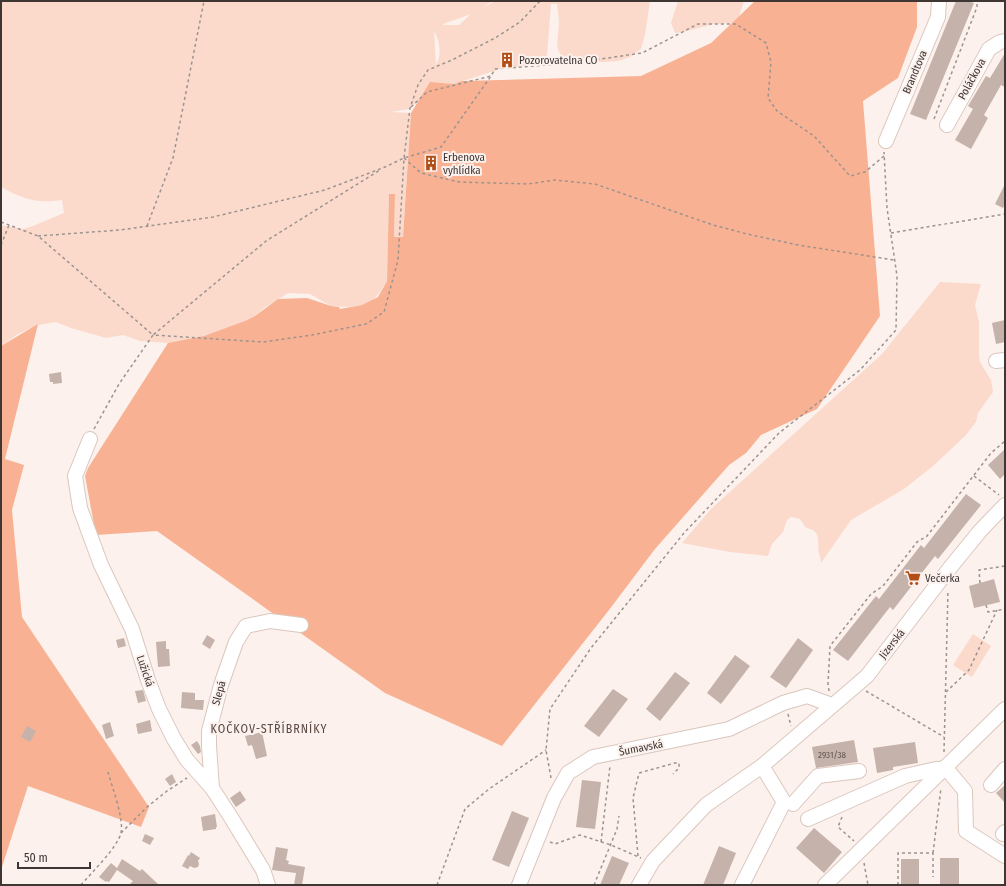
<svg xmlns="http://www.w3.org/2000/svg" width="1006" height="886" viewBox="0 0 1006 886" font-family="'Fira Sans Condensed',sans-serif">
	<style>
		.green { fill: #fbdacc; fill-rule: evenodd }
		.forest { fill: #f8b293 }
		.building { fill: #c5b2aa }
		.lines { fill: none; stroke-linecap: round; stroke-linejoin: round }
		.minor-casing { stroke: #dac7be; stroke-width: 16 }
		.path { stroke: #9c938f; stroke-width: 1.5; stroke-dasharray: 3 3; stroke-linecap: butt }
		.minor { stroke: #fff; stroke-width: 14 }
		.labels { text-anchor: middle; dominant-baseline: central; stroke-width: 4; stroke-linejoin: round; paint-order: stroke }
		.number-label { font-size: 9px; fill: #5f5551 }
		.poi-label { font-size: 11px; fill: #3d3633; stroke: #fcf1ec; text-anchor: start }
		.street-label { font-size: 11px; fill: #3d3633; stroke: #fcf1ec }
		.neighbourhood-label { font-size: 12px; letter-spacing: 1px; fill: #5a4a43; stroke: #fcf1ec }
	</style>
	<rect width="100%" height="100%" fill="#fcf1ec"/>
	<g class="green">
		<path d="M 1,1 L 492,1 L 483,8 L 495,1 L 650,1 L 645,35 L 641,49 L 630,57 L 618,61 L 603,62 L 569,62 L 561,56 L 557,47 L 559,21 L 557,4 L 551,4 L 547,55 L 542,61 L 528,65 L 500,69 L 454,84 L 441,83 L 409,109 L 391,112 L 411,113 L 403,237 L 394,237 L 395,194 L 389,194 L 387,281 L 380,292 L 372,301 L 362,305 L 348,307 L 331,306 L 310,294 L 288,293 L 264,308 L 255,316 L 245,321 L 218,332 L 186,341 L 169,343 L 140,341 L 123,335 L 106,338 L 71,328 L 56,322 L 38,325 L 18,334 L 1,346 L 1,225 L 23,229 L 33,226 L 64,213 L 62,200 C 37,204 23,199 1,187 ZM 471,14 L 459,25 L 443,25 L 443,24 ZM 434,31 C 440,41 442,55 436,65 Z"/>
		<polygon points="678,1 744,1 738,19 733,23 714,24 683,32 675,33 671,23"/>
		<path d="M 940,282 L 981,284 L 975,305 L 979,322 L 979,356 L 980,362 L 991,380 L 993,392 L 978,413 L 976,422 L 965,436 L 933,466 L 904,489 L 851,520 L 821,563 C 821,560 820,557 819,553 C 817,542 822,530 806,528 L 800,519 L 791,517 L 787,520 L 783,532 L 772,544 L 768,556 L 730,552 L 682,543 L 711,509 L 882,354 Z"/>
		<polygon points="973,634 991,646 972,677 953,665"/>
	</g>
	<g class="forest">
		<polygon points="755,1 917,1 917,27 898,78 863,101 880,316 817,409 761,435 746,453 729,465 655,549 609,610 502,746 385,693 157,531 96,535 85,476 88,468 168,343 204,336 245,321 255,316 278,299 307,298 331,306 339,307 340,309 362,305 378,297 387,281 389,194 395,194 394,237 403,237 411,113 430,82 454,84 462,81 641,76 711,43"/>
		<polygon points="38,324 5,459 24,465 12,510 22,617 149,807 141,827 28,786 1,870 1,346"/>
	</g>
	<g class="building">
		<polygon points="956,1 968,1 974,3 926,120 910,114"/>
		<polygon points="1005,53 1005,87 1001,85 984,115 988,118 971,149 955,140 973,109 968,106 986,76 990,78"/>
		<polygon points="1005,184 1005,204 1003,208 995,204"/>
		<polygon points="1005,320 1005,342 996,344 992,323"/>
		<polygon points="61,372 62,383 53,384 53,382 50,382 49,374"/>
		<polygon points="1005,449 1005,474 1000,479 988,465"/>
		<polygon points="966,494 981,505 938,559 935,556 893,610 890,607 848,661 833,650 876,596 879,599 921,545 924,548"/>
		<polygon points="994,579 1000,602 974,608 969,586"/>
		<polygon points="207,635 215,640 210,649 202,644"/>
		<polygon points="124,638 126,646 118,648 116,640"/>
		<polygon points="798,638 813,650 786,688 770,677"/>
		<polygon points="166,641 166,649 169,649 170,666 158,667 156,642"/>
		<polygon points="735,655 750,666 721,704 707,693"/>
		<polygon points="675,672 690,683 660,721 646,709"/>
		<polygon points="613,689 628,699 599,737 584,726"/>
		<polygon points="143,690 146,701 138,703 135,691"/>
		<polygon points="182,692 195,693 195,700 204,700 203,710 181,708"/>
		<polygon points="150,720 152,731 138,734 136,724"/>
		<polygon points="110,722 114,736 106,739 102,725"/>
		<polygon points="27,726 36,731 30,742 21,737"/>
		<polygon points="262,732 267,756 256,759 252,745 248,746 245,736"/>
		<polygon points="854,740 858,762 816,768 812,747"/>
		<polygon points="197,741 200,746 201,752 198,754 191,745"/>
		<polygon points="915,742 918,763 893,767 893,770 877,773 873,748"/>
		<polygon points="172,774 176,782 170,786 165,779"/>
		<polygon points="582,780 601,782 595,829 576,827"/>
		<polygon points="1005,785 1005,803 996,793"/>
		<polygon points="240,791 246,800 236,807 230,798"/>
		<polygon points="512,811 529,818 509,867 492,860"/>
		<polygon points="215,814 217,827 216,827 216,829 203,831 201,817"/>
		<polygon points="814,828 842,852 824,873 796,848"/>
		<polygon points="145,834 154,838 150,845 142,841"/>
		<polygon points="719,846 736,853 723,885 703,885"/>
		<polygon points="276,847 288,849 286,860 289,861 288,864 305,867 302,885 294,885 296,873 272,870"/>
		<polygon points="191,852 200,858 198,861 199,864 198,867 194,868 190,866 188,869 182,866 188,855 189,856"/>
		<polygon points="612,856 629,863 619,885 600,885"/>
		<rect x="940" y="858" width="19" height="27"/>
		<polygon points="122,859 140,871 142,869 159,885 129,885 133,881 117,870 109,882 106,881 106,882 99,877 111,863 117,868"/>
		<rect x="901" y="859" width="18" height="26"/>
	</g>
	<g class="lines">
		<defs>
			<g id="minor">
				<polyline points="947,125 989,49 1000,42 1005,41"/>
				<polyline points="886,141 938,17 939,1"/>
				<polyline points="996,361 1005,360"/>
				<polyline points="90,439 75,476 80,508 101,565 132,629 148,680 159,709 174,739 187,760 212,788 232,819 263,870 268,885"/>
				<polyline points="945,767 965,791 966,831 1005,856"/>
				<polyline points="991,785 1005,769"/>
				<polyline points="212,788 209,746 209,731 221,685 236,642 246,626 270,621 301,625"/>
				<polyline points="793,804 818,776 859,771"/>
				<polyline points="808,819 905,776 936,769 943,769"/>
				<polyline points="1003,834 1005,832"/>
				<polyline points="519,885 554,798 568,773 593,757 729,729 783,703 807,696 832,705"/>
				<polyline points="639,885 653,861 706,805 762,766 867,676 949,569 980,531 1005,505"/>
				<polyline points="742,885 784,802 762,766"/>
				<polyline points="825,885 1005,709"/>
			</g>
		</defs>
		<use href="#minor" class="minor-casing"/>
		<g class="path">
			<polyline points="411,107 427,92 491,76"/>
			<polyline points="934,119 977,7 977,1"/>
			<polyline points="404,158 421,173 459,182 528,184 555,180 595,184 713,225 747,234 798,245 894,260"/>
			<polyline points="1,222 38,236 153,335 266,241 380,170"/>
			<polyline points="147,226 173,158 204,1"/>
			<polyline points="891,233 1005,214"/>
			<polyline points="38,236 120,230 213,217 325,190 385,167 404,158 441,147 491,76 495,69 573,63 642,53 698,24 736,24 766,43 771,62 768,98 777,111 814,136 850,176 865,172 884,156"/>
			<polyline points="1,245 9,225"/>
			<polyline points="94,429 119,384 153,335 263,342 312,335 366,324 384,312 398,260 404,158 410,108 418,85 428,70 452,60 495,38 520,22 540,1"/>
			<polyline points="974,476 999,495"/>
			<polyline points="980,583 979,570 1005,566"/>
			<polyline points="986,605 988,612 1005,609"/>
			<polyline points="829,691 828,684 830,646 871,594 883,586 917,542 927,536 991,453 1005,441"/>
			<polyline points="866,691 944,737"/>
			<polyline points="946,692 969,670 997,610"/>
			<polyline points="788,714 791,726"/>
			<polyline points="944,752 948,590"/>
			<polyline points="551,778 546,750 550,709 591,648 684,533 779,433 860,370 896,330 897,276 887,208 884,152"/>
			<polyline points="842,817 838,827 854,841"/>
			<polyline points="121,833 147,807 167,791 187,778"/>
			<polyline points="550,842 555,844 580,835 611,845 641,858"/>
			<polyline points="601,842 610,766"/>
			<polyline points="933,853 941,788"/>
			<polyline points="638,856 633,798 639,773 675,763 679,763 679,768 673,774"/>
			<polyline points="864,863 868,885"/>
			<path d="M 81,885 C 92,872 117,848 121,833 C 124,818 112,787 108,772"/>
			<polyline points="437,885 465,809 489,789 546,750"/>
			<polyline points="594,885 617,829 619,816"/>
			<polyline points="898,885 898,853 933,853 933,877"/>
		</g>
		<use href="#minor" class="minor"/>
	</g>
	<defs>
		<symbol id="building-bare" viewBox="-9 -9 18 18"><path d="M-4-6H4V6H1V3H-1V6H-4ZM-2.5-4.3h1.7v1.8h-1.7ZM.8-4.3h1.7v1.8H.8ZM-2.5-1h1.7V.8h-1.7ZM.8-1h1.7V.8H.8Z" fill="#b14e17" stroke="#fcf1ec" stroke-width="2.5" paint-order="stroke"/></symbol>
		<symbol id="supermarket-bare" viewBox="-9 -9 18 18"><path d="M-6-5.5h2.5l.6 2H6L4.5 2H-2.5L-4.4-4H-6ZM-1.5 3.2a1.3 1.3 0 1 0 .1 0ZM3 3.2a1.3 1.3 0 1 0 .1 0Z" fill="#b14e17" stroke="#fcf1ec" stroke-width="2.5" paint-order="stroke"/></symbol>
	</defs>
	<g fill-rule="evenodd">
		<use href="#building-bare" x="496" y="49" width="22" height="22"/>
		<use href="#building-bare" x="420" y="152" width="22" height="22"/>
		<use href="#supermarket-bare" x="902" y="567" width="22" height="22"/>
	</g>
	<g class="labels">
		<g class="number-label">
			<text x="832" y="755">2931/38</text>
		</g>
		<g class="poi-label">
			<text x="519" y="60">Pozorovatelna CO</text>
			<text x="443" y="157">Erbenova<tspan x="443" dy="13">vyhlídka</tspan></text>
			<text x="925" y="578">Večerka</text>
		</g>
		<g class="street-label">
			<text transform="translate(915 72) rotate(-67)">Brandtova</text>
			<text transform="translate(972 79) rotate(-61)">Poláčkova</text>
			<text transform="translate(892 644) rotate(-52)">Jizerská</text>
			<text transform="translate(145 671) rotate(71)">Lužická</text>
			<text transform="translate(219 693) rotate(-74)">Slepá</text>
			<text transform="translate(641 748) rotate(-11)">Šumavská</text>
		</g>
		<g class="neighbourhood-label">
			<text x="269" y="729">KOČKOV-STŘÍBRNÍKY</text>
		</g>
	</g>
	<rect width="1006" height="886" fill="none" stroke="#3d3633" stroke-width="4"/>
	<path d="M18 862v6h72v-6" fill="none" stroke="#3d3633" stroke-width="2"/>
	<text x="24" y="862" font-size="12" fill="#3d3633" stroke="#fcf1ec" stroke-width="3" paint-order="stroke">50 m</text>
</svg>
